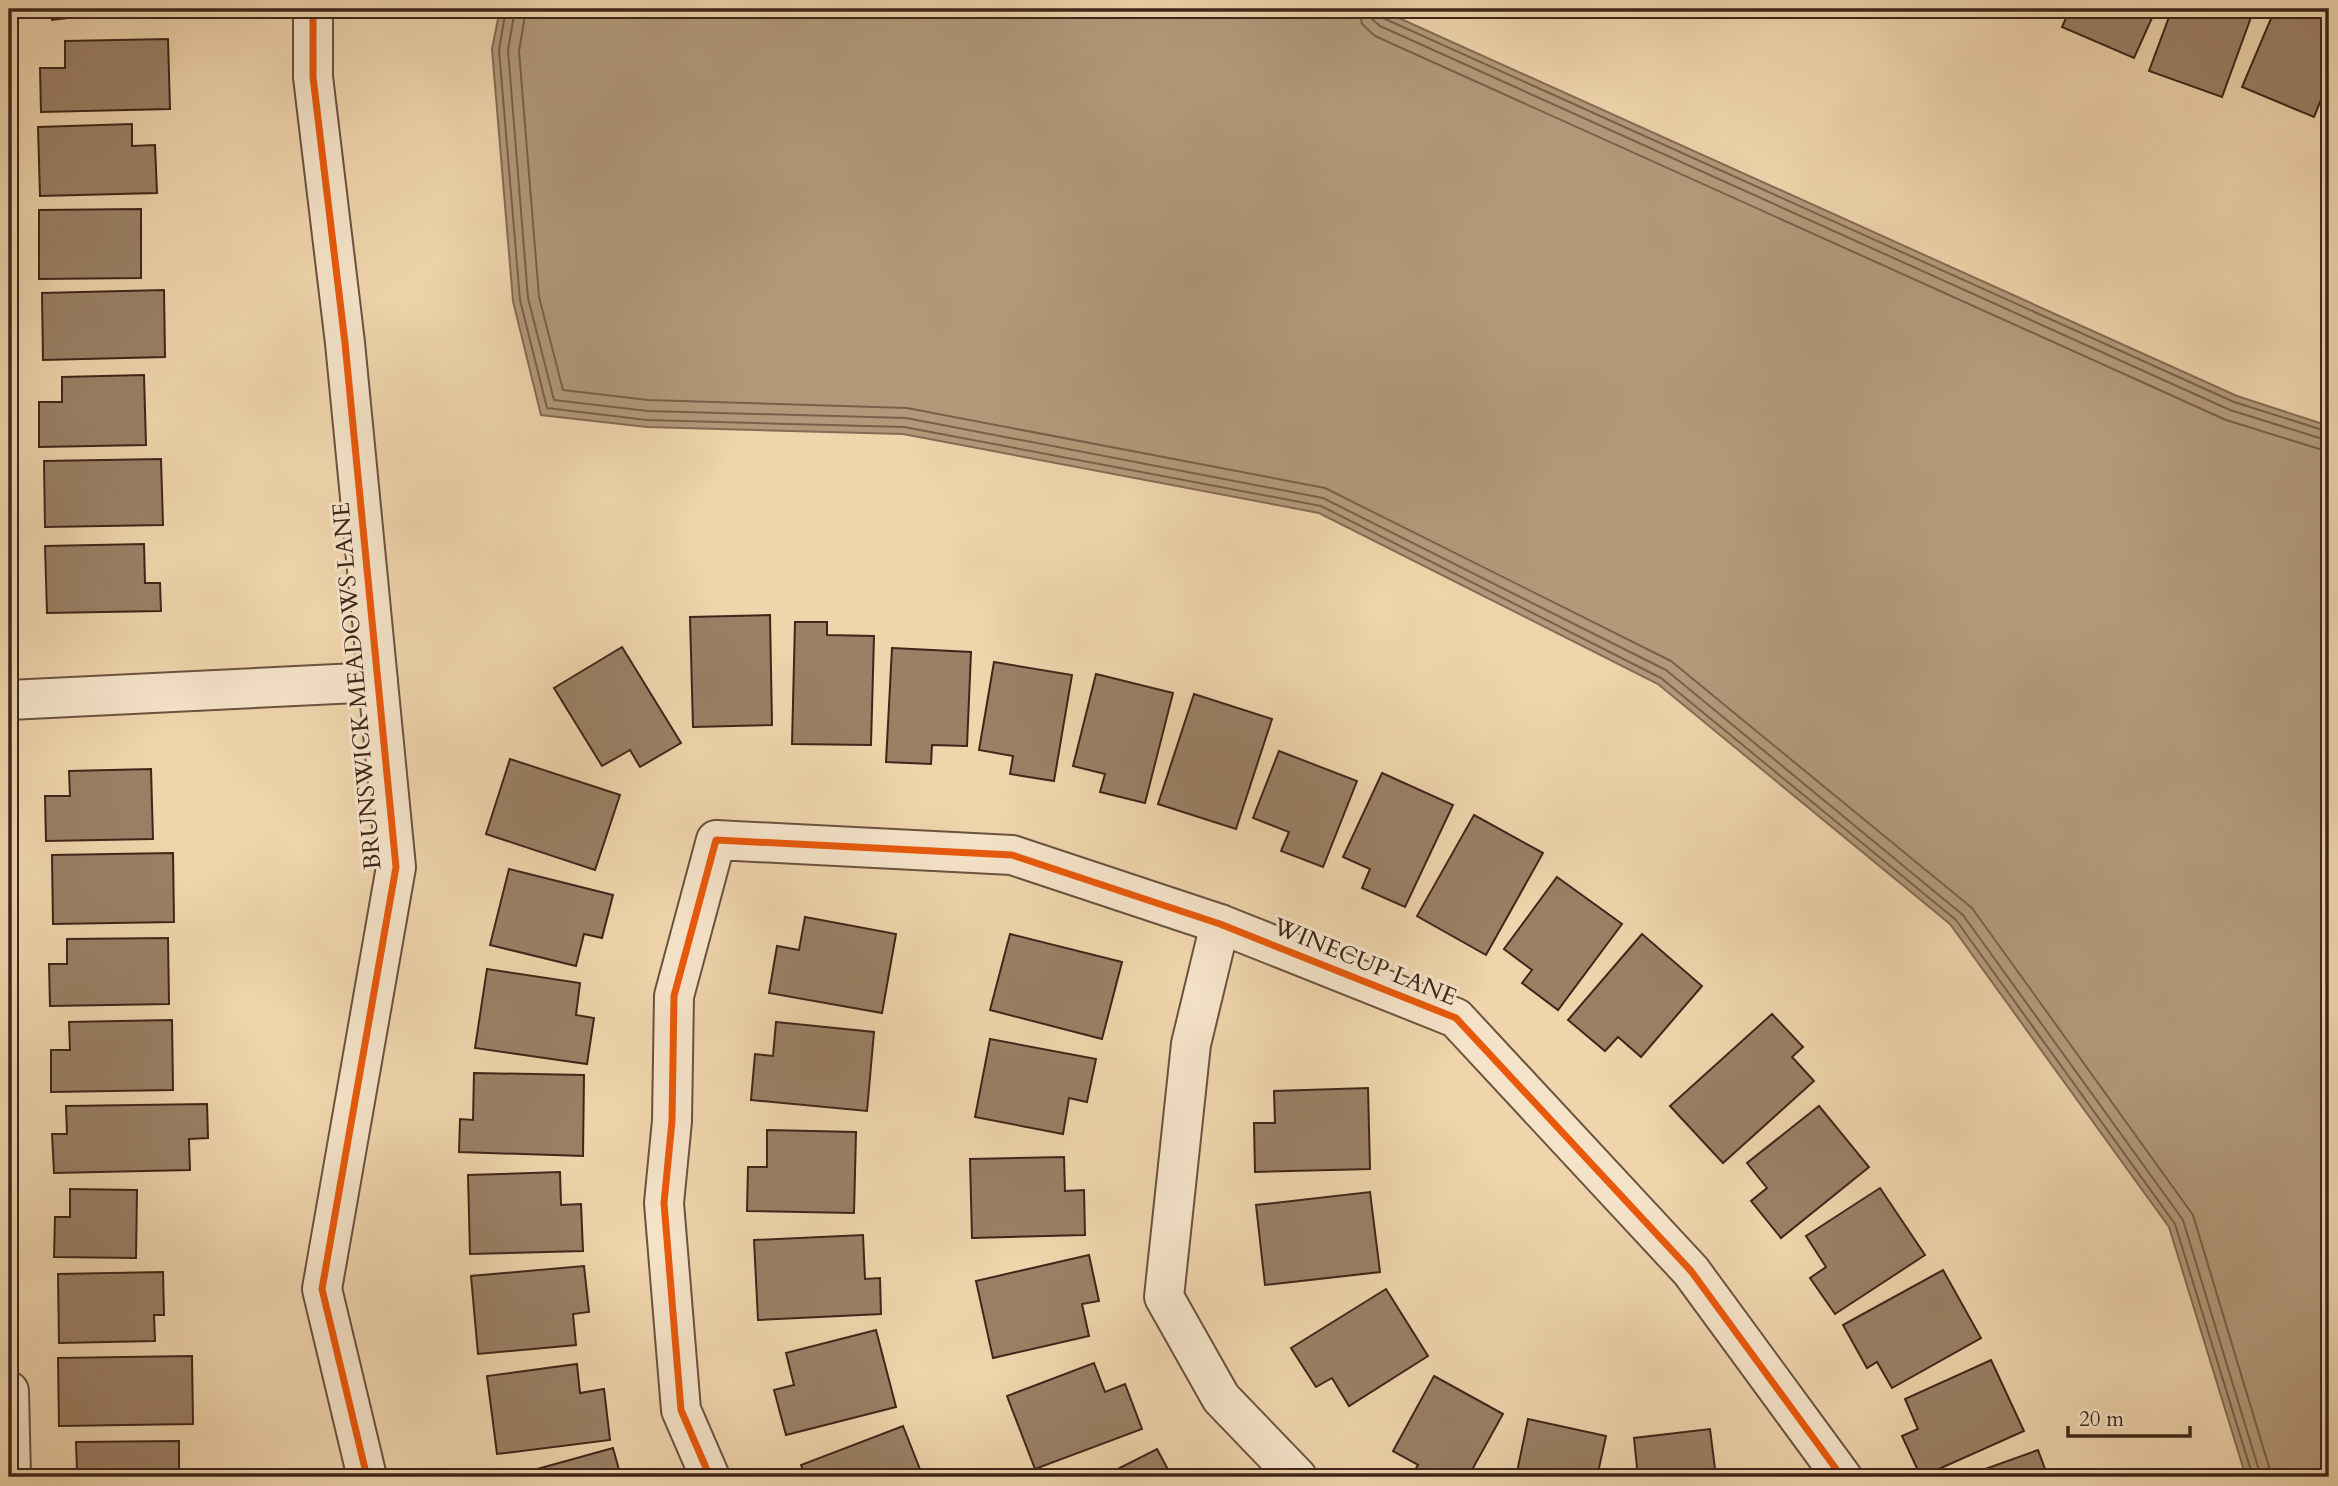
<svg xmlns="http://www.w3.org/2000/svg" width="2338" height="1486" viewBox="0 0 2338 1486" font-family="Cardo,serif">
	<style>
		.water { fill: #b3997a; stroke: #856b54; stroke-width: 2 }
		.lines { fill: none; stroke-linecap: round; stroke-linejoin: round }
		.shore { stroke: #79604a; stroke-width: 2 }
		.building { fill: #9b8066; stroke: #3f261a; stroke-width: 2 }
		.street-casing { stroke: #6b523e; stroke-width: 42 }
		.street { stroke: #f5e3c9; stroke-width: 38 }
		.cycleway-casing { stroke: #f5e3c9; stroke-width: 11 }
		.cycleway { stroke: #e8590c; stroke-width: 7 }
		.labels { text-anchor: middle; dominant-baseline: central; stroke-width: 6; stroke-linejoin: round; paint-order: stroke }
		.street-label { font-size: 24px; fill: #3f261a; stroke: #f5e3c9 }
	</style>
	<rect width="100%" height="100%" fill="#efd4ac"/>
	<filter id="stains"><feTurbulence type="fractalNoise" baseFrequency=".00286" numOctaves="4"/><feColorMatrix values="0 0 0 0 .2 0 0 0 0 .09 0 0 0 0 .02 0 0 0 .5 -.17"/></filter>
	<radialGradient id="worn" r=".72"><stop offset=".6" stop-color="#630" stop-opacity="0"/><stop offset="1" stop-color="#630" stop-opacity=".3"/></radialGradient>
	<polygon class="water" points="500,9 1379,9 2237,396 2329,426 2329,1477 2246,1477 2169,1227 1950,924 1658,684 1319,513 903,434 647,427 541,415 513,301 492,49"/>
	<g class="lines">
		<g class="shore">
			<polyline points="506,9 499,50 520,300 547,408 647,420 904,427 1321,506 1661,678 1956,920 2175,1224 2253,1477"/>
			<polyline points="515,9 508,50 528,298 554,400 648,411 906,418 1323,498 1666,670 1963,915 2183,1220 2261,1477"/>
			<polyline points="526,9 519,51 539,297 563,390 648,400 907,408 1325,488 1671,661 1972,908 2193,1215 2272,1477"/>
			<polyline points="1359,9 1362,24 1375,36 2226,420 2329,452"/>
			<polyline points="1369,9 1372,19 1380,26 2230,410 2329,441"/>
			<polyline points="1378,9 1383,18 2234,402 2329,432"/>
		</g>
	</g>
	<g class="building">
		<polygon points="51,9 145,9 52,20"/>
		<polygon points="2070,9 2156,9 2134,58 2062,27"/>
		<polygon points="2172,9 2254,9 2222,97 2149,71"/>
		<polygon points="2275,9 2319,9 2329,13 2329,80 2314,117 2242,87"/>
		<polygon points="168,39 170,109 41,112 40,68 65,68 65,41"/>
		<polygon points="132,124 132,146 155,145 157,193 40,196 38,127"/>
		<polygon points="141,209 141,278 39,279 39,210"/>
		<polygon points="164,290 165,357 43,360 42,293"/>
		<polygon points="144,375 146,445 39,447 39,402 62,402 62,377"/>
		<polygon points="161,459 163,525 45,527 44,461"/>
		<polygon points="144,544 145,583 160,583 161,611 47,613 45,546"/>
		<polygon points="770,615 772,725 693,727 690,617"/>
		<polygon points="795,622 827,622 827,635 874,636 871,745 792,744"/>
		<polygon points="622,647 681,743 640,767 630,750 602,766 554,688"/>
		<polygon points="892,648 971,652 967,746 932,745 931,764 886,762"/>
		<polygon points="994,662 1072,675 1054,781 1010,774 1013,756 979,750"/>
		<polygon points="1096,674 1173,693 1145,803 1100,792 1105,774 1073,766"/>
		<polygon points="1194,694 1272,719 1236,829 1158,804"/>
		<polygon points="1279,751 1357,781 1323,867 1281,851 1289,832 1253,818"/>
		<polygon points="510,759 620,795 595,870 486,834"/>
		<polygon points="151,769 153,839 46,841 45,796 70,796 69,771"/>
		<polygon points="1382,773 1453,805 1405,907 1362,888 1370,869 1343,857"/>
		<polygon points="1474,815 1543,853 1486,955 1417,916"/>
		<polygon points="173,853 174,922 53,924 52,855"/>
		<polygon points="509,869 613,895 602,938 584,934 576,966 490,945"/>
		<polygon points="1557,877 1622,924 1558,1010 1522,983 1532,970 1504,949"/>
		<polygon points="805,917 896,934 882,1013 769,993 777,946 799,950"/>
		<polygon points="1010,934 1122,962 1102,1039 990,1010"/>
		<polygon points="1642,934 1702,986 1641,1057 1618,1037 1605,1051 1568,1020"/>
		<polygon points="168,938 169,1004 50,1006 49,964 67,964 67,939"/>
		<polygon points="487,969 580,983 576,1015 594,1018 587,1064 475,1048"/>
		<polygon points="1772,1014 1803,1047 1792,1057 1814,1081 1723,1163 1670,1106"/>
		<polygon points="172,1020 173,1090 51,1092 51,1050 70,1050 69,1022"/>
		<polygon points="776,1022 874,1032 867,1111 751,1100 755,1054 773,1056"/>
		<polygon points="990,1039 1096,1059 1087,1102 1069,1098 1063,1134 975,1117"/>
		<polygon points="474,1073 584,1075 583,1156 459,1152 460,1119 473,1120"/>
		<polygon points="1368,1088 1370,1169 1255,1172 1254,1123 1275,1123 1274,1091"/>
		<polygon points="207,1104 208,1138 189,1139 190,1170 54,1173 52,1134 67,1134 66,1106"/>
		<polygon points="1819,1106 1869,1167 1781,1238 1751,1201 1767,1188 1747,1163"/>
		<polygon points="767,1130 856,1132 854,1213 747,1211 748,1167 767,1167"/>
		<polygon points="1064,1157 1065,1191 1084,1190 1085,1235 972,1238 970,1159"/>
		<polygon points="560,1172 561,1205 581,1204 583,1251 470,1254 468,1175"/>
		<polygon points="1880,1188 1925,1255 1835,1314 1810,1278 1826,1267 1806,1236"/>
		<polygon points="70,1189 137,1190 136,1258 54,1257 55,1217 70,1217"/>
		<polygon points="1370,1192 1380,1272 1265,1285 1256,1205"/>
		<polygon points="863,1235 865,1279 880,1278 881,1314 758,1320 754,1240"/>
		<polygon points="1089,1255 1099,1301 1082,1304 1089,1336 993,1358 976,1281"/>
		<polygon points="584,1266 589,1312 573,1314 576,1345 478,1354 471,1276"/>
		<polygon points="1943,1270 1981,1338 1892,1388 1877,1362 1867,1368 1843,1325"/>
		<polygon points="163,1272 164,1315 154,1315 155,1341 59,1343 58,1274"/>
		<polygon points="1386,1289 1428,1356 1349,1406 1332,1378 1316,1387 1291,1348"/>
		<polygon points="876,1330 896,1407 786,1435 774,1390 794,1385 786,1353"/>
		<polygon points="192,1356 193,1424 59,1426 58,1358"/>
		<polygon points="1991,1360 2024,1431 1921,1477 1902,1436 1918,1429 1905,1399"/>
		<polygon points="1094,1363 1105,1392 1125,1384 1142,1429 1035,1469 1007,1396"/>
		<polygon points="577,1364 580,1393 604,1389 610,1440 497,1454 487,1376"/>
		<polygon points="1434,1376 1503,1414 1468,1477 1411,1477 1418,1465 1393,1451"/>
		<polygon points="1528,1419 1606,1436 1597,1477 1516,1477"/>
		<polygon points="903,1426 923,1477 806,1477 801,1465"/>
		<polygon points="1710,1429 1716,1477 1638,1477 1634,1438"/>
		<polygon points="179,1441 179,1477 58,1477 58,1471 77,1470 76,1442"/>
		<polygon points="613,1448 621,1477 508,1477"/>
		<polygon points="1157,1449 1172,1477 1102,1477"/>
		<polygon points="2038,1450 2048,1477 1963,1477"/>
	</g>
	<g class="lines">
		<defs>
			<g id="street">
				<polyline points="313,9 313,77 345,343 396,867 322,1289 367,1477"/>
				<polyline points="9,700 378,682"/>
				<polyline points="1220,924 1191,1044 1164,1297 1221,1398 1297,1477"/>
				<polyline points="9,1391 11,1477"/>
				<polyline points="710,1477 681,1410 664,1203 672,1121 674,996 716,840 1012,855 1220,924 1456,1018 1691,1271 1842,1477"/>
			</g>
		</defs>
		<use href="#street" class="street-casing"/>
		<use href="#street" class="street"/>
		<defs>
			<g id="cycleway">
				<polyline points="313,9 313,77 345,343 396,867 322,1289 367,1477"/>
				<polyline points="710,1477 681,1410 664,1203 672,1121 674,996 716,840 1012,855 1220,924 1456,1018 1691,1271 1842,1477"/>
			</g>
		</defs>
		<use href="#cycleway" class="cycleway-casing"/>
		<use href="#cycleway" class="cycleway"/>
	</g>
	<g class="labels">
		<g class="street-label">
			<text transform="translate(357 686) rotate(-95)">BRUNSWICK MEADOWS LANE</text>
			<text transform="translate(1365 962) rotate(22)">WINECUP LANE</text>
		</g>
	</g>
	<rect width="2338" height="1486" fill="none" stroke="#efd4ac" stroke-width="35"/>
	<rect x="10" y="10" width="2317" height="1465" fill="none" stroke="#3f261a" stroke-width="3.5"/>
	<rect x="18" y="18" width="2303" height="1451" fill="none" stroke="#3f261a" stroke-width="2"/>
	<path d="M2068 1426v10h122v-10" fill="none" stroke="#3f261a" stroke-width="3.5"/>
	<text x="2079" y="1426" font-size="21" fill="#3f261a" stroke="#f5e3c9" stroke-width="5" paint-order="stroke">20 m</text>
	<rect width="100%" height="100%" filter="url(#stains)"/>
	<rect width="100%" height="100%" fill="url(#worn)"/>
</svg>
